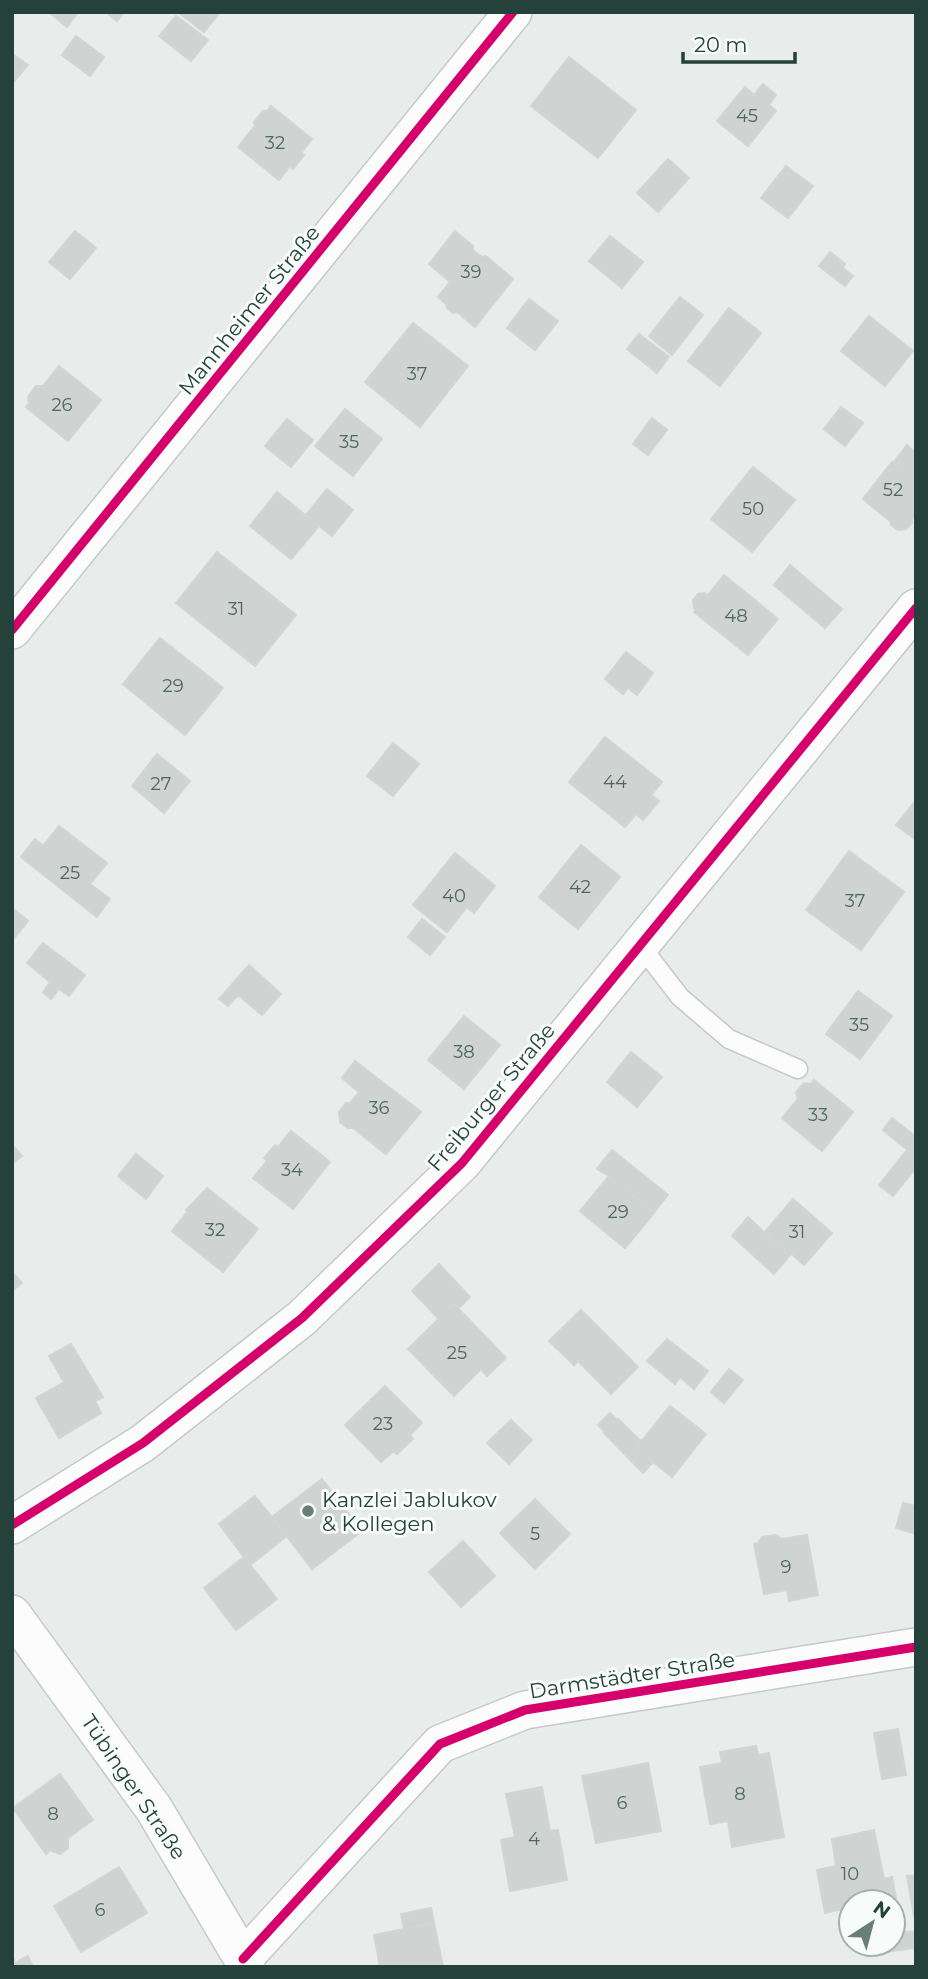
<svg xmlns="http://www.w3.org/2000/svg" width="928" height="1979" viewBox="0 0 928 1979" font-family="Montserrat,sans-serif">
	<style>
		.building { fill: #cfd4d2; stroke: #d1d6d4; stroke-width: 2 }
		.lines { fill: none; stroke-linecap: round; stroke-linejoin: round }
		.lane-casing { stroke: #c5cac8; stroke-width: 21 }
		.street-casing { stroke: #c5cac8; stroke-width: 40 }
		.lane { stroke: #fcfcfc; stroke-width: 18 }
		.street { stroke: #fcfcfc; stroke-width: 37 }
		.cycleway-casing { stroke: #f7fbf9; stroke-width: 13 }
		.cycleway { stroke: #d6006c; stroke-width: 9 }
		.poi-dot { fill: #697e78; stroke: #f7fbf9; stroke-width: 2.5 }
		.labels { text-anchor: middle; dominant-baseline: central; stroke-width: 6; stroke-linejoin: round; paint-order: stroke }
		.number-label { font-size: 18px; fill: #506761 }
		.street-label { font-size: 21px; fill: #24423a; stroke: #f7fbf9 }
		.poi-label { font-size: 21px; fill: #24423a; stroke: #f7fbf9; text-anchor: start }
	</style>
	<rect width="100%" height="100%" fill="#e8edeb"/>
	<g class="building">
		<polygon points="49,12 78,12 67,27"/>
		<polygon points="106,12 124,12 117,21"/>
		<polygon points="178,12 220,12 204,32"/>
		<polygon points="176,16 208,40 191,61 159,36"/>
		<polygon points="76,36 104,57 90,76 62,55"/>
		<polygon points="14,55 28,65 12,84 12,57"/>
		<polygon points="569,57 636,110 598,158 531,106"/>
		<polygon points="763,84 776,95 769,105 776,111 748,146 717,121 745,87 754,95"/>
		<polygon points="271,106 312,139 301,153 304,155 293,169 290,166 279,180 238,147 255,126 254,122 263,111 267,111"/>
		<polygon points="668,159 689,178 658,212 637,193"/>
		<polygon points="786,166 813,186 788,218 761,198"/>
		<polygon points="75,231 96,248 70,279 49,262"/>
		<polygon points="455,231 473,246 473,250 482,257 486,256 513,279 475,327 457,312 453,313 447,308 446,304 438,297 450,282 429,264"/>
		<polygon points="610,236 643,262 622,288 589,261"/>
		<polygon points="830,252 845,264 843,268 853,276 845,286 819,266"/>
		<polygon points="680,297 703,315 672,355 649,336"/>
		<polygon points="529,299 558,321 535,350 507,328"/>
		<polygon points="729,308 761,333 720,386 688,361"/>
		<polygon points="869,316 913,351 885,386 841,351"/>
		<polygon points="413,323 468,366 420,427 365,382"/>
		<polygon points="639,334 669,357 657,373 627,349"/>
		<polygon points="59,366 101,400 68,441 26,407 29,403 28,397 36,386 43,386"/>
		<polygon points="841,407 863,423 845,446 824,429"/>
		<polygon points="345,409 382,439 353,476 315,446"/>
		<polygon points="652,418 667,430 648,455 633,444"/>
		<polygon points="287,419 313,440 291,467 265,446"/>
		<polygon points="907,445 916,453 916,481 893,463"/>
		<polygon points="892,462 916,481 916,514 912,519 912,523 906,529 898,530 891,525 890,521 863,499"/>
		<polygon points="753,467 795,500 752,552 711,519"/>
		<polygon points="327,489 353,510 332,536 306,515"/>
		<polygon points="277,492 319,526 291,559 250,526"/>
		<polygon points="217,552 296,615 255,666 176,603"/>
		<polygon points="790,565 842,609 825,628 774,585"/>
		<polygon points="724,575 778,619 748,655 694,612 696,610 694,608 693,600 698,594 705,593 708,595"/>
		<polygon points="160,638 223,688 185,735 123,684"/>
		<polygon points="626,652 653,673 637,695 628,688 623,694 605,679"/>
		<polygon points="605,737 662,782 651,795 659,801 643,820 636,814 625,827 569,782"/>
		<polygon points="393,743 419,764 393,796 367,776"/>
		<polygon points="157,754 190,781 164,813 132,786"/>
		<polygon points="916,800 916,840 896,825"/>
		<polygon points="59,826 107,863 90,884 110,899 97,917 21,857 35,839 43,846"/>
		<polygon points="581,845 620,877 578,929 539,897"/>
		<polygon points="849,851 904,892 861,950 806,910"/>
		<polygon points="455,853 495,886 474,913 467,907 447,932 413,905"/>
		<polygon points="12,908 28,921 12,941"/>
		<polygon points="422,919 445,937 430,955 408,937"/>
		<polygon points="43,943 85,975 69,996 59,989 51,999 43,992 50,982 27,963"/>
		<polygon points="249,965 281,994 262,1015 238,995 228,1006 219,999"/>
		<polygon points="858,991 892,1016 860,1059 826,1034"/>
		<polygon points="464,1016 500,1045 464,1089 428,1060"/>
		<polygon points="631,1052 662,1077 637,1107 607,1082"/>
		<polygon points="355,1061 421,1112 386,1154 353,1128 348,1128 340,1122 339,1112 346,1103 350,1103 359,1092 342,1078"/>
		<polygon points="814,1080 853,1112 822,1151 782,1118 798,1099 796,1092 804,1083 811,1084"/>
		<polygon points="892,1118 916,1137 916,1157 883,1130"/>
		<polygon points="291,1131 330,1162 293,1209 253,1178 267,1161 264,1158 275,1145 278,1147"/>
		<polygon points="12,1145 22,1156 12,1164"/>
		<polygon points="612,1150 668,1195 654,1212 609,1176 597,1169"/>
		<polygon points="907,1150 916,1157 916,1168 893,1196 879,1185"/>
		<polygon points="136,1154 163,1176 146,1199 118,1176"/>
		<polygon points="609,1176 654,1213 625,1248 580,1211"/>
		<polygon points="207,1188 258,1229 223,1272 172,1231 188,1211 186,1210"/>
		<polygon points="793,1199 832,1233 804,1265 792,1254 789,1256 764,1233"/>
		<polygon points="748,1217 789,1256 774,1274 732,1236"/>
		<polygon points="439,1264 470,1297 459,1308 454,1304 439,1319 412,1291"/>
		<polygon points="14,1274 22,1283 12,1291 12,1275"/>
		<polygon points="454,1304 506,1358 487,1376 481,1369 454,1396 408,1349"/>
		<polygon points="581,1310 638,1367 611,1394 578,1361 574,1365 549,1341"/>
		<polygon points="667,1339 708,1371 694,1389 680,1377 675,1384 647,1361"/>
		<polygon points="71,1344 103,1397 95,1401 101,1413 59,1438 36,1398 64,1382 49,1356"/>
		<polygon points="729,1369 743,1380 724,1403 711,1392"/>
		<polygon points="385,1386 422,1423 410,1435 413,1439 397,1454 394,1451 381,1462 345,1425"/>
		<polygon points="670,1406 706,1434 672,1477 636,1448"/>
		<polygon points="610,1413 617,1420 605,1432 598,1425"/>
		<polygon points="618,1419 641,1441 636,1448 653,1462 643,1473 604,1433"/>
		<polygon points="511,1420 532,1440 509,1464 487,1443"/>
		<polygon points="322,1479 362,1531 312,1569 272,1517"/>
		<polygon points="255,1496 287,1536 250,1565 219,1524"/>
		<polygon points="535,1499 570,1534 535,1569 500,1533"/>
		<polygon points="903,1503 916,1506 916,1534 896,1528"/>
		<polygon points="776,1535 782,1539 807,1535 818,1595 789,1601 787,1590 764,1594 754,1544 758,1543 762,1537"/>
		<polygon points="463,1541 495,1576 461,1607 429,1572"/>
		<polygon points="244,1557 277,1599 236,1630 204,1588"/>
		<polygon points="898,1729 906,1775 882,1779 874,1733"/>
		<polygon points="756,1746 758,1755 769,1753 784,1837 732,1847 728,1821 710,1824 700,1767 722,1763 720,1752"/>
		<polygon points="648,1763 661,1831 596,1843 582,1776"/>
		<polygon points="60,1774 93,1820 68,1838 68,1848 60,1854 50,1850 46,1854 13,1808"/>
		<polygon points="542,1787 550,1831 558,1830 567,1880 510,1891 501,1840 515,1837 506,1794"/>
		<polygon points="874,1830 884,1879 892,1877 896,1898 875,1902 851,1902 851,1907 825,1913 817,1870 836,1866 832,1839"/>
		<polygon points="119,1867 147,1913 81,1952 54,1906"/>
		<polygon points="916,1875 916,1915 914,1916 907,1876"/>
		<polygon points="431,1908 434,1923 404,1929 401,1914"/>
		<polygon points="434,1923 443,1967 380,1967 374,1935"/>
		<polygon points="916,1931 916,1960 914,1948 885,1952 884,1944 893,1944 893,1933"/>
		<polygon points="28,1956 33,1967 12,1967 12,1961 14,1960 15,1963"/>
	</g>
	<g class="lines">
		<defs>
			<polyline id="lane" points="640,945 680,997 729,1039 798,1069"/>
			<g id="street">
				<polyline points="12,630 513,12"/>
				<polyline points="12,1525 143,1443 302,1318 462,1163 916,608"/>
				<polyline points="12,1614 154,1809 243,1959 246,1967"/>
				<polyline points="243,1959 440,1744 525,1710 916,1647"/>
			</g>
		</defs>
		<use href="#lane" class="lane-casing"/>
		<use href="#street" class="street-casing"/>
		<use href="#lane" class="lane"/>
		<use href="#street" class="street"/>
		<defs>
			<g id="cycleway">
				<polyline points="12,630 513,12"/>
				<polyline points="12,1525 143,1443 302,1318 462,1163 916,608"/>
				<polyline points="243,1959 440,1744 525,1710 916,1647"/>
			</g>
		</defs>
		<use href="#cycleway" class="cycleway-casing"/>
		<use href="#cycleway" class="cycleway"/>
	</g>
	<circle class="poi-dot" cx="308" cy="1511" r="7"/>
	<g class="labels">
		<g class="number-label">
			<text x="747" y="116">45</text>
			<text x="275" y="143">32</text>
			<text x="471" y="272">39</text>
			<text x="417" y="374">37</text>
			<text x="62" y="405">26</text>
			<text x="349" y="442">35</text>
			<text x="893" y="490">52</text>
			<text x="753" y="509">50</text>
			<text x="236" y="609">31</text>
			<text x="736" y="616">48</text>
			<text x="173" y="686">29</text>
			<text x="615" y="782">44</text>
			<text x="161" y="784">27</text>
			<text x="70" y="873">25</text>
			<text x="580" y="887">42</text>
			<text x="454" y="896">40</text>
			<text x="855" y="901">37</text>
			<text x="859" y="1025">35</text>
			<text x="464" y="1052">38</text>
			<text x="379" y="1108">36</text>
			<text x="818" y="1115">33</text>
			<text x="292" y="1170">34</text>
			<text x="618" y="1212">29</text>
			<text x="215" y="1230">32</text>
			<text x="797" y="1232">31</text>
			<text x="457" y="1353">25</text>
			<text x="383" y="1424">23</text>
			<text x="535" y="1534">5</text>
			<text x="786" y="1567">9</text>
			<text x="740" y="1794">8</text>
			<text x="622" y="1803">6</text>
			<text x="53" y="1814">8</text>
			<text x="534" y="1839">4</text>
			<text x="850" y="1874">10</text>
			<text x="100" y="1910">6</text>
		</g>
		<g class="street-label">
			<text transform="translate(249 310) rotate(-51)">Mannheimer Straße</text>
			<text transform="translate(491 1097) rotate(-50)">Freiburger Straße</text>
			<text transform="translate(632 1675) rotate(-9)">Darmstädter Straße</text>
			<text transform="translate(134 1787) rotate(56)">Tübinger Straße</text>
		</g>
		<g class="poi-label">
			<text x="322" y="1499">Kanzlei Jablukov<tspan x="322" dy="24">&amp; Kollegen</tspan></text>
		</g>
	</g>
	<rect width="928" height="1979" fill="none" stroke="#24423a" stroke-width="28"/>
	<g transform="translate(872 1923) rotate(36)"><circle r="33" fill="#f7fbf9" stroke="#a3b1ad" stroke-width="2"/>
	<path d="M0-5L12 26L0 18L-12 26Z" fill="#697e78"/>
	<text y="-10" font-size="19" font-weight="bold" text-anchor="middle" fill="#24423a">N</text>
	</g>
	<path d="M683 52v10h112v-10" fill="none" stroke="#24423a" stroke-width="3.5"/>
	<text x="694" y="52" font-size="21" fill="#24423a" stroke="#f7fbf9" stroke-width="5" paint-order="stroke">20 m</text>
</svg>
